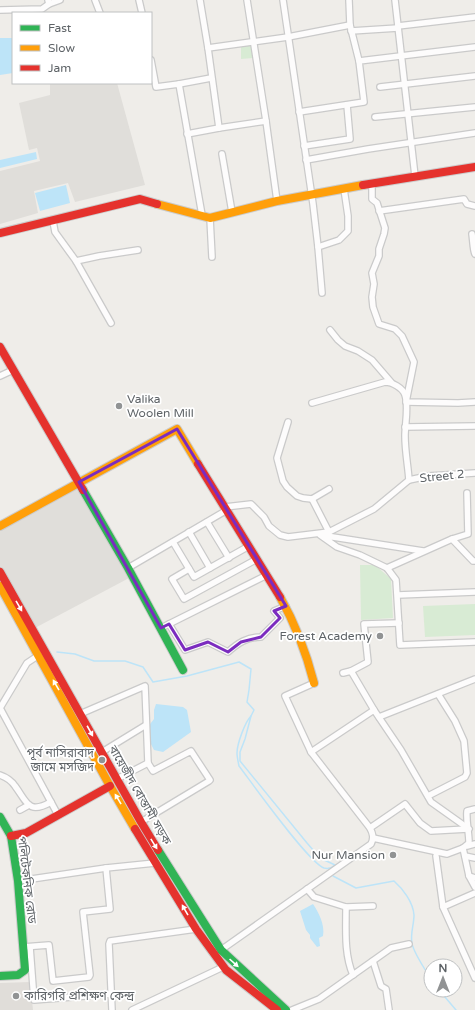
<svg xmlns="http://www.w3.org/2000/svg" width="475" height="1010" viewBox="0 0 475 1010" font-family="'Varela Round','Noto Sans Bengali',sans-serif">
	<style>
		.industrial { fill: #e0deda }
		.education { fill: #e0ddd9 }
		.green { fill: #d8ebd4 }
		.water { fill: #bde4f8 }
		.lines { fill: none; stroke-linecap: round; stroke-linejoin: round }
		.stream { stroke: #bde4f8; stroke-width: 1.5 }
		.street-casing { stroke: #cacaca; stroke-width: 8 }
		.fast-casing { stroke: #cbcbcb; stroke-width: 10 }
		.slow-casing { stroke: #cbcbcb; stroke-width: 10 }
		.jam-casing { stroke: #cbcbcb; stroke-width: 10 }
		.street { stroke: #fdfcfc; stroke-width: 5.5 }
		.fast { stroke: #30b455; stroke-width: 8 }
		.slow { stroke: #ff9f0a; stroke-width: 8 }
		.jam { stroke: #e5322d; stroke-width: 8 }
		.oneway { fill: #fff }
		.marked { fill: none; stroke: #7b2cbf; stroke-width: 3; stroke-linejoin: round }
		.poi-dot { fill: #919394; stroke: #fff; stroke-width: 1.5 }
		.labels { text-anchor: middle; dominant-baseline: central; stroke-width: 3.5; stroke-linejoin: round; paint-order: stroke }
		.poi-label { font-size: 12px; fill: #5e6367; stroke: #fff; text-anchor: end }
		.street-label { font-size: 12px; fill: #5e6367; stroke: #fff }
	</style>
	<rect width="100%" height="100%" fill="#efede9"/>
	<g class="industrial">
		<polygon points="56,83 117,83 145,185 75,202 68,183 34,191 38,213 0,224 0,171 40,161 37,148 29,150 19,103 50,95 50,84"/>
		<polygon points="76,487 131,577 33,629 0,568 0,527"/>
	</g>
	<polygon class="education" points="30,982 33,1010 0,1010 0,983"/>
	<g class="green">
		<polygon points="251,45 253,58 241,59 241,47"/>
		<polygon points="360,565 375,565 391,579 393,618 361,620"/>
		<polygon points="475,604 475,635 425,637 423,606"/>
	</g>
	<g class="water">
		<polygon points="0,38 13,38 13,73 0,75"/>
		<polygon points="36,152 37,159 0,168 0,160"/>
		<polygon points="66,185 70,203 40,211 35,193"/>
		<polygon points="156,704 183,707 187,710 191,732 163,752 154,750 147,736 147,728 154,719 154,710"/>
		<path d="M 313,904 C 319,913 325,925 323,936 L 319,938 L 320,946 L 317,947 L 310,938 L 310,935 L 306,930 L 300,911 Z"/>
	</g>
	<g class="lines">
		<g class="stream">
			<polyline points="57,652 75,654 94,661 125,661 143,667 153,682 187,676 239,662 251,669 249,690 247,702 254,710 251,716"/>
			<path d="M 251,716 L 245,739 L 240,752 L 240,761 L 307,843 L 320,858 L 335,865 C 332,868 328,869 324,868 C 308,862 252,783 239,766 C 238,761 237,757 237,753 C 237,744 245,722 251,716 Z"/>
			<path d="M 333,876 L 356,888 L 394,881 C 403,889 413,902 414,915 C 414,925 410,934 412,943 C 413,952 426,971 431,979"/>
			<polyline points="439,990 456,1010"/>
		</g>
		<defs>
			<g id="street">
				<polyline points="48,0 49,4 60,0"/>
				<polyline points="95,0 100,13"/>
				<polyline points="139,0 142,13"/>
				<polyline points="200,0 208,48"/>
				<polyline points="247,0 266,121"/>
				<polyline points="283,0 313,204 318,247"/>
				<polyline points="349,0 350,25"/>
				<polyline points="395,0 415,176"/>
				<polyline points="0,10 42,9 49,4"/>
				<polyline points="398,26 475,17"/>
				<polyline points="351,31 398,28"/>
				<polyline points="151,60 156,87 179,84 202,215"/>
				<polyline points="179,84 211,78"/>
				<polyline points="380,87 475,76"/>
				<polyline points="299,112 364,102 359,61 475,47"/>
				<polyline points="375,117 475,107"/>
				<polyline points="219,128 266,121 277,201"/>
				<polyline points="187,134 219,128 208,48 288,37 350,25 359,61"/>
				<polyline points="304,146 350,139 347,105"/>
				<polyline points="222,154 232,212"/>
				<polyline points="306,160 368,149 475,133"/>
				<polyline points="372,184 372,199 377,203 385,228 384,234 379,249 379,256 372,273 374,284 372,297 373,307 379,324 395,329 402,336 414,362 406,402 458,403 475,402"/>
				<polyline points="379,211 464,199 467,204 475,206"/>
				<polyline points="210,218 212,257"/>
				<polyline points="53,221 55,232 76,261 111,323"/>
				<path d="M 472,234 C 473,240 473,250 475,254"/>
				<polyline points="76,261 99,256 138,250"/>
				<polyline points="322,293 318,247 339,240 348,231 348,216 344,189"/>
				<polyline points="330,330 338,340 345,346 358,351 372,360 391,382"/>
				<polyline points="0,376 13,370"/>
				<polyline points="288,422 277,458 283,481 287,487 297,496 303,498 312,499 329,489"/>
				<polyline points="405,427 475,426"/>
				<polyline points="409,480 428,476 475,473"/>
				<polyline points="467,493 468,534 452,539 473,561 475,561"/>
				<polyline points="312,499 329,532"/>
				<path d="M 225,507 L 251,504 L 264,517 L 269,526 L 280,535 L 288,537 L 329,532 L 374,509 L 409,480 C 408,466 405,451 405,436 C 405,424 409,406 405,395 C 403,388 392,382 385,382 L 312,403"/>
				<polyline points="207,522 229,558"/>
				<polyline points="189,532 210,568"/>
				<polyline points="173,542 194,577 249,546"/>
				<polyline points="423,551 320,535 337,547 360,555 387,568 396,580 400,645 475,642"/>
				<polyline points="128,568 227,510"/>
				<polyline points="387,568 452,539"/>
				<polyline points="189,569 172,579 184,599 257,559"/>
				<polyline points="398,595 475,592"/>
				<path d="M 169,624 L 185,650 L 208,642 L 228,652 C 238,643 247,637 261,637 L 280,618 L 274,611 L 286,606"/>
				<polyline points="161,628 267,575"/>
				<polyline points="351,671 368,662 364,624 399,623"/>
				<polyline points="343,673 351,671 374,710"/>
				<polyline points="0,708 58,815"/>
				<polyline points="0,708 27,663 39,655"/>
				<polyline points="80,714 145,686 148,763"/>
				<polyline points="379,717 475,679"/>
				<polyline points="102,752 146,725"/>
				<polyline points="311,752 285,696 314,683"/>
				<path d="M 0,775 C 6,777 11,780 15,786 C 27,802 28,815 51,802"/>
				<polyline points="117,779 148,763 153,771 191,751 210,780 209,781 141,822"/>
				<polyline points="428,796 465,777 467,773 464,741 455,721 438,694"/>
				<polyline points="20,810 29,805"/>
				<polyline points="370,828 405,804 420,823 431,831 468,829"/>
				<path d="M 373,838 L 447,854 L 463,848 L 469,843 C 469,832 466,822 467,811 L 475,809"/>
				<polyline points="467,846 475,844"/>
				<polyline points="463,848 469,876 475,878"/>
				<polyline points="436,856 443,907 475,893"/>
				<polyline points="465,856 475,858"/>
				<polyline points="469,876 475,887"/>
				<polyline points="18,881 106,868"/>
				<path d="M 307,889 L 314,897 L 346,907 C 346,930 344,954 353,975"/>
				<polyline points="346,907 373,906"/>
				<polyline points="443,907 475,978"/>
				<polyline points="23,947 49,945 53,981 89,977 90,975 83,912 110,909 106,868 155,863"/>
				<polyline points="30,947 34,1000 111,994"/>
				<path d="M 221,950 L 371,844 C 374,838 373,834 370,828 L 311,752 L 374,710 L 401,750 L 431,802 L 469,829"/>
				<polyline points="373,961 381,986 386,989 389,1010"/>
				<polyline points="112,1010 109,944 110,941 196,929"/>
				<polyline points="132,1010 223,967"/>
				<polyline points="292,1010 319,999 391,948 409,944"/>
			</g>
			<g id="fast">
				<polyline points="83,490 128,568 183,670"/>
				<polyline points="0,817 11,836 18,881 25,970 18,975 0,976"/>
				<polyline points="158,850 221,950 286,1010"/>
			</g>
			<g id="slow">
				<polyline points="157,204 210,218 277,201 363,185"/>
				<polyline points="0,526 177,429 198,464"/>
				<polyline points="0,586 110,786 135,829"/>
				<path d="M 280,597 C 296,625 306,652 314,683"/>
			</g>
			<g id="jam">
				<polyline points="363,185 475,167"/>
				<polyline points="0,233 140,199 157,204"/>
				<polyline points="0,347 83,490"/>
				<polyline points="198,464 280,597"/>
				<polyline points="0,572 141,822 158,850"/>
				<polyline points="135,829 196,929 226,970 277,1010"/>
				<polyline points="11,836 26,833 110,786"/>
			</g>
		</defs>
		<use href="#street" class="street-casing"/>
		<use href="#fast" class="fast-casing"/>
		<use href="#slow" class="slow-casing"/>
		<use href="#jam" class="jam-casing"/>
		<use href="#street" class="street"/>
		<use href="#fast" class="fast"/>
		<use href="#slow" class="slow"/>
		<use href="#jam" class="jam"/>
	</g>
	<defs><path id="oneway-solid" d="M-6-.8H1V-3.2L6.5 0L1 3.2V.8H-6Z"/></defs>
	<g class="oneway">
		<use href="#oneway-solid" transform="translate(19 606) rotate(60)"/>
		<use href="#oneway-solid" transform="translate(56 685) rotate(-120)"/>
		<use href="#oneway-solid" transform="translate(90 731) rotate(61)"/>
		<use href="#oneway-solid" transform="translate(118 799) rotate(-121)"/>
		<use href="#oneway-solid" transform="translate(154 844) rotate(58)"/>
		<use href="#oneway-solid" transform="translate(185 910) rotate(-120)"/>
		<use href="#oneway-solid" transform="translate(234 963) rotate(42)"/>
	</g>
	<path class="marked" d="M 177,429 L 286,606 L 274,611 L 280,618 L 261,637 L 241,642 L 228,652 L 208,642 L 185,650 L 169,624 L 161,628 L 79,482 Z"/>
	<g class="poi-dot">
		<circle cx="119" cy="406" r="4"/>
		<circle cx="380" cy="636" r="4"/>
		<circle cx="102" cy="760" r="4"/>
		<circle cx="393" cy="855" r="4"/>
		<circle cx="16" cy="996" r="4"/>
	</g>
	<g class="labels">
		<g class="poi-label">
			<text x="127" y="399" text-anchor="start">Valika<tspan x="127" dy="14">Woolen Mill</tspan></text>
			<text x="372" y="636">Forest Academy</text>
			<text x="94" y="753">পূর্ব নাসিরাবাদ<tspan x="94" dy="14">জামে মসজিদ</tspan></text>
			<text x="385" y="855">Nur Mansion</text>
			<text x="24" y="996" text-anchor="start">কারিগরি প্রশিক্ষণ কেন্দ্র</text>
		</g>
		<g class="street-label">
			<text transform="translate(442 476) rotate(-6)">Street 2</text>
			<text transform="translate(140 795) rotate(60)">বায়েজীদ বোস্তামী সড়ক</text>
			<text transform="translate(27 880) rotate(83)">পলিটেকনিক রোড</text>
		</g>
	</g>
	<rect x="12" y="12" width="140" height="72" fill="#ffffff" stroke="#bfc1c2"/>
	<rect x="20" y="25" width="20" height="6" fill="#30b455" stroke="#bfc1c2"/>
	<text x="48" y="32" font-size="12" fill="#5e6367">Fast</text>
	<rect x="20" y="45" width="20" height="6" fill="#ff9f0a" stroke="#bfc1c2"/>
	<text x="48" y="52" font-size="12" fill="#5e6367">Slow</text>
	<rect x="20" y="65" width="20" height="6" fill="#e5322d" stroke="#bfc1c2"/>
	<text x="48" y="72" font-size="12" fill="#5e6367">Jam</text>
	<g transform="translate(443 978)"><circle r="19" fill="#ffffff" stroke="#bfc1c2"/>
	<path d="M0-3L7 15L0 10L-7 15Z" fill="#919394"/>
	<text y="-6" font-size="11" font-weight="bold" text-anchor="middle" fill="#5e6367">N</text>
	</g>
</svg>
